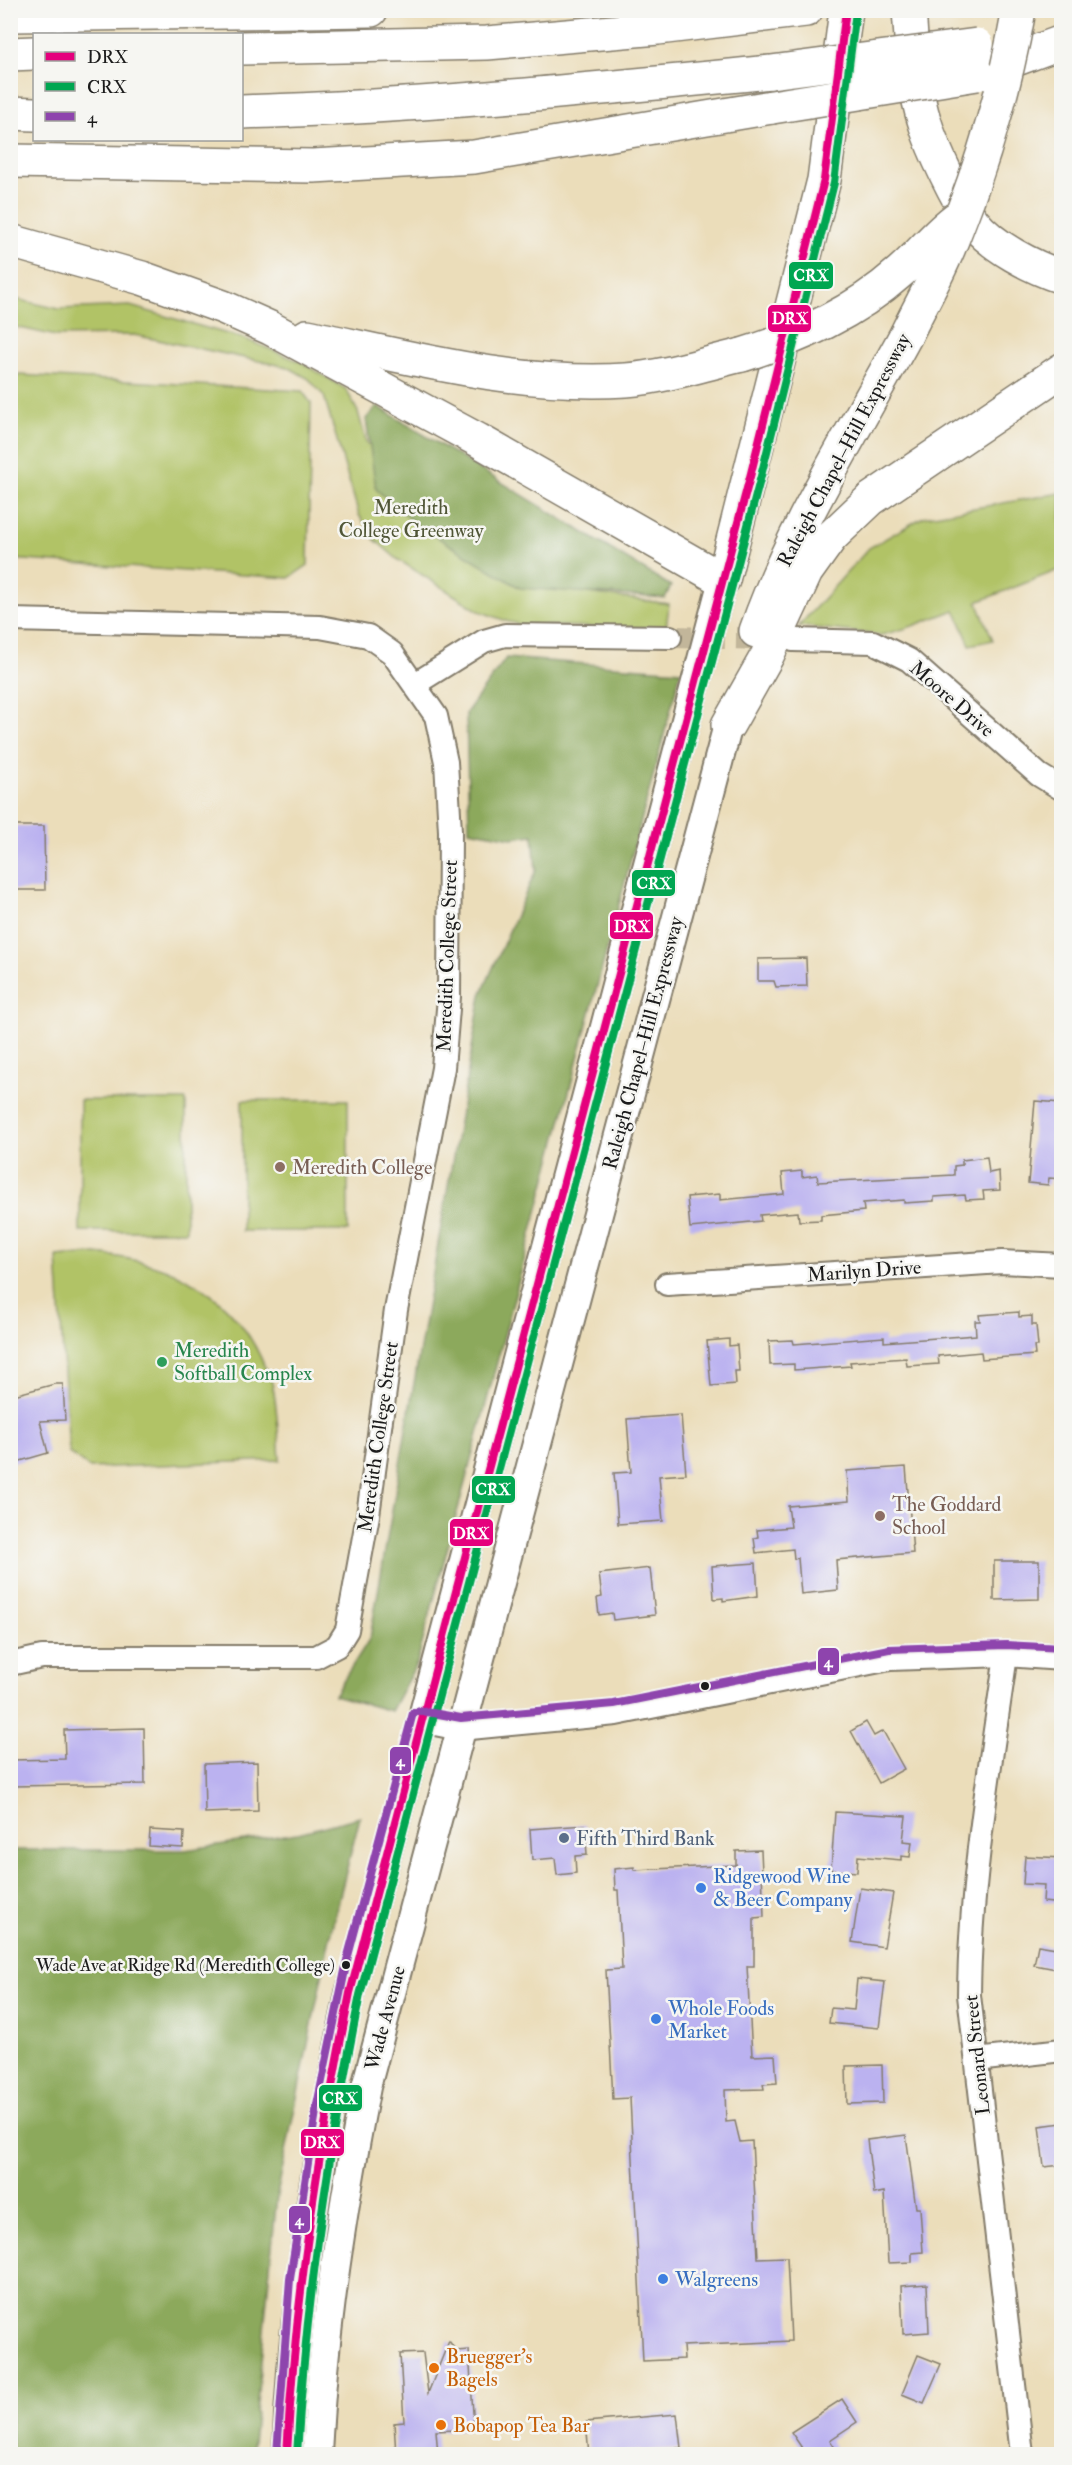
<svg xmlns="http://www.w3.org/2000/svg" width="1072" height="2465" viewBox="0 0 1072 2465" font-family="'IM FELL Double Pica',serif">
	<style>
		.green { fill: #b1c366; stroke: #667041; stroke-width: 1.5 }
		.forest { fill: #8ca95b; stroke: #54623c; stroke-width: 1.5 }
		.building { fill: #bbb2f0 }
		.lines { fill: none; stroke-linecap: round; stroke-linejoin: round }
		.minor-tunnel { stroke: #c2b69a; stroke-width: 22; stroke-dasharray: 22 11; stroke-linecap: butt }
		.minor-casing { stroke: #847c6b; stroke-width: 26 }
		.major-casing { stroke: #847c6b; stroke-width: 32 }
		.highway-casing { stroke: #847c6b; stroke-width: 36 }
		.minor { stroke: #fff; stroke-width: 22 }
		.major { stroke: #fff; stroke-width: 28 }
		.highway { stroke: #fff; stroke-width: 33 }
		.highway-bridge-casing { stroke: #847c6b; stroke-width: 36; stroke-linecap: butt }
		.highway-bridge { stroke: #fff; stroke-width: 33 }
		.bus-1-casing { stroke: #f6f6f2; stroke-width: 12 }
		.bus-2-casing { stroke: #f6f6f2; stroke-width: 12 }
		.bus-3-casing { stroke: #f6f6f2; stroke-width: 12 }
		.bus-1 { stroke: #e5007d; stroke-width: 8 }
		.bus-2 { stroke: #00a651; stroke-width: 8 }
		.bus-3 { stroke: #8e44ad; stroke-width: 8 }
		.education-dot { fill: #8d6e63; stroke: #f6f6f2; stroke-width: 2 }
		.leisure-dot { fill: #2e9e5b; stroke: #f6f6f2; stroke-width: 2 }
		.bus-dot { fill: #1c1c1c; stroke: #f6f6f2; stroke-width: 2 }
		.service-dot { fill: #5c6f8a; stroke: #f6f6f2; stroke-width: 2 }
		.shop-dot { fill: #3f7fe0; stroke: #f6f6f2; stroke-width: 2 }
		.food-dot { fill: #e8710a; stroke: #f6f6f2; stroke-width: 2 }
		.labels { text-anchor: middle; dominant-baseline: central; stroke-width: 5; stroke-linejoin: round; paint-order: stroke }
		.bus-label { font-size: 18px; fill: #1c1c1c; stroke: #f6f6f2; text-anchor: end }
		.street-label { font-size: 20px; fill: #1c1c1c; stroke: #f6f6f2 }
		.park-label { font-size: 20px; fill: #505636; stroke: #f6f6f2 }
		.education-label { font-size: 20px; fill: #785e54; stroke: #f6f6f2; text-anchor: start }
		.leisure-label { font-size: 20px; fill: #27864d; stroke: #f6f6f2; text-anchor: start }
		.service-label { font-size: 20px; fill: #4e5e75; stroke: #f6f6f2; text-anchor: start }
		.shop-label { font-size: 20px; fill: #366cbe; stroke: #f6f6f2; text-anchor: start }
		.food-label { font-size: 20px; fill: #c56008; stroke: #f6f6f2; text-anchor: start }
		.line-badge { stroke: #f6f6f2; stroke-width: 2 }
		.badge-label { font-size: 16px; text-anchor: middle; font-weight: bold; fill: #fff }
	</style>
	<rect width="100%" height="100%" fill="#f6f6f2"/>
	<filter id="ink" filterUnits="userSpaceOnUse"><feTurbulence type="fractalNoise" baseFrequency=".0167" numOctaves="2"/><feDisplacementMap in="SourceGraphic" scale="12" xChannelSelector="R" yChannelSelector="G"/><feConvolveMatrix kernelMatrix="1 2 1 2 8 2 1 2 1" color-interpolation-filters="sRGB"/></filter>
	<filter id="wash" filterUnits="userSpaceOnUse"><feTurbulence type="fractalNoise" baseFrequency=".008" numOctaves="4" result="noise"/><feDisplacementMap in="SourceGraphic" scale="24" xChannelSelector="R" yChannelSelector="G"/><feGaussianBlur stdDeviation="1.35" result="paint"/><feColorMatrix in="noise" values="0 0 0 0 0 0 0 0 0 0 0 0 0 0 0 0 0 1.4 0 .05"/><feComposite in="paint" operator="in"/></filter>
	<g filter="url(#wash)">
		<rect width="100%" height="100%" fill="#ebddba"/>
		<g class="green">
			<polygon points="11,298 59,309 130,306 245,339 301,362 346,389 358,412 367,444 398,446 537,586 669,604 666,629 525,625 509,622 479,611 397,559 374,539 359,515 324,396 309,379 288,367 134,335 56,336 11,326"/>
			<polygon points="19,375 302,391 311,403 308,565 289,578 11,559 10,383"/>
			<polygon points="1061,493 1061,569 977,602 993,640 970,645 955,610 907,628 882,635 799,626 869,548 923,517"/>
			<rect x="80" y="1100" width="106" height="131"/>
			<rect x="242" y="1100" width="106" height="131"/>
			<path d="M 96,1254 C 168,1261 229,1289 261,1358 C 264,1366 269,1375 272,1383 C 278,1408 278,1435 280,1460 L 90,1468 L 69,1453 L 57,1257 Z"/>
		</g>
		<g class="forest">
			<polygon points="377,406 671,586 665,598 520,588 417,525 376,489 366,419"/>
			<polygon points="506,658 681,671 417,1663 391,1711 334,1695 370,1638 481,995 536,870 533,835 512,838 469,830 466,713"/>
			<polygon points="360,1817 332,1927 277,2195 252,2454 11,2454 11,1850 185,1850 298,1833"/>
		</g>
		<g id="blocks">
			<g class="building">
				<polygon points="10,826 44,826 45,890 10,890"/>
				<polygon points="806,958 807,986 776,987 774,981 758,981 758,959"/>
				<polygon points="1035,1101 1062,1103 1062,1179 1049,1178 1048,1185 1028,1183"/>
				<polygon points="987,1157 989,1173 999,1171 1000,1190 983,1191 984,1199 966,1200 965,1195 934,1197 934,1201 904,1203 904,1200 863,1203 864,1211 821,1215 821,1220 799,1221 798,1212 760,1215 761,1221 690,1228 687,1197 720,1194 720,1200 784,1194 782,1173 802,1171 802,1177 817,1175 818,1182 954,1175 954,1166 962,1165 962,1160"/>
				<polygon points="1019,1312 1019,1317 1032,1316 1032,1325 1036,1325 1038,1346 1034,1346 1035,1355 982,1359 981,1352 938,1356 939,1364 907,1366 906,1358 850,1362 851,1366 794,1370 794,1364 770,1365 769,1341 793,1340 794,1344 884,1337 884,1342 976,1335 975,1321 980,1321 979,1315"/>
				<polygon points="729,1339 729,1346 737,1345 739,1371 735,1371 736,1384 711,1386 707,1341"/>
				<polygon points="55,1384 63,1384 65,1420 40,1421 48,1453 10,1464 10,1396"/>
				<polygon points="681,1415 686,1474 659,1476 663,1521 618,1524 614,1473 631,1472 627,1419"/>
				<polygon points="906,1467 913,1553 836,1560 838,1590 801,1594 798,1558 794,1559 793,1549 756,1553 754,1538 758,1537 757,1530 791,1527 788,1506 849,1501 847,1471"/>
				<polygon points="994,1561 1039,1561 1039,1599 994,1600"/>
				<polygon points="756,1563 758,1596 723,1601 723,1598 714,1599 712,1566"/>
				<polygon points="650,1568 655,1615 613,1620 612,1613 599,1615 597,1598 602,1597 599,1574"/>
				<polygon points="866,1722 874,1736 883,1731 904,1769 879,1783 851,1731"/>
				<polygon points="144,1728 145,1784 10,1786 10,1760 65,1759 64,1730"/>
				<polygon points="257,1762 258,1811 205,1813 204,1764"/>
				<polygon points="835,1812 906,1816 903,1841 912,1842 910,1857 901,1856 901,1860 858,1856 857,1872 831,1870"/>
				<polygon points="585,1825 587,1855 575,1856 576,1873 557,1875 555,1858 532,1860 530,1829"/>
				<polygon points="150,1830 184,1832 183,1848 149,1846"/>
				<polygon points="761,1850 764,1917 754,1918 754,1966 747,1966 752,2056 775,2055 777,2083 763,2084 764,2089 725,2090 726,2122 735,2121 740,2142 752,2141 758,2258 787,2257 791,2341 683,2346 684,2359 643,2361 630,2098 613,2099 606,1970 622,1969 618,1890 615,1890 614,1869 634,1867 634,1870 736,1865 736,1851"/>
				<polygon points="1025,1856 1062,1858 1062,1904 1043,1902 1044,1885 1023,1884"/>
				<polygon points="860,1888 893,1893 884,1947 852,1942"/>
				<polygon points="1038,1945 1062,1949 1062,1970 1034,1965"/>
				<polygon points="857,1979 885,1982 879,2028 829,2023 831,2008 854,2010"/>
				<polygon points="882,2065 883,2103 847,2104 846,2066"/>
				<polygon points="1062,2123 1062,2165 1044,2167 1039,2126"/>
				<polygon points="906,2135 916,2208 920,2208 923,2252 912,2253 912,2262 888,2263 884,2192 874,2194 867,2140"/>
				<polygon points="927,2284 929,2332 903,2334 901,2286"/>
				<polygon points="449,2341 456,2351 469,2350 474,2429 436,2431 438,2454 396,2454 394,2423 404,2422 400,2354 423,2353 428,2393"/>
				<polygon points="918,2355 941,2364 924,2403 902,2394"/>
				<polygon points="842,2399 857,2422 830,2440 835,2448 825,2454 806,2454 791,2432"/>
				<polygon points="677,2414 681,2448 589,2454 586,2422"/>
			</g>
		</g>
	</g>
	<g filter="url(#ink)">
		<use href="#blocks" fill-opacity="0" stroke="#847c6b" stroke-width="1.5"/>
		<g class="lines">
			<polyline class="minor-tunnel" points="670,637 771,639"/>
			<defs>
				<g id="minor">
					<polyline points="10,620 320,627 368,636 392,653 436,716 446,762 450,831 449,997 443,1068 396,1310 368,1515 347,1630 337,1646 316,1657 42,1657 10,1664"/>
					<polyline points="793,640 873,642 909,660 1039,775 1062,789"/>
					<polyline points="415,684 484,641 505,635 670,637"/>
					<polyline points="667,1284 1002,1262 1062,1265"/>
					<path d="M 1006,1655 C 990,1768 970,1881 969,1995 L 1022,2454"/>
					<polyline points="420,1721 460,1729 616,1714 890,1659 1006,1655 1062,1659"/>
					<polyline points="977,2060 1062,2050"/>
				</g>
				<g id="major">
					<path d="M 287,2454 C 293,2298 318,2145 350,1993 L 723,580"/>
					<path d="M 317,2454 C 323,2330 342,2209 366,2087 L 728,725"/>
				</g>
				<g id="highway">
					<path d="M 909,10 C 912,48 913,88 925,123 C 933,150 957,199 973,222 C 993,247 1032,267 1062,277"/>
					<polyline points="10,15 371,10"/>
					<polyline points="242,48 487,43 658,28 806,10"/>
					<polyline points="10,54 34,53"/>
					<polyline points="984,71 1062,42"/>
					<path d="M 242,112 C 419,107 595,89 771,72"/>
					<polyline points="10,113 34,114"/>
					<polyline points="10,161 313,166 474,157 772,107"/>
					<polyline points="10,241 142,278 223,307 270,328 478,440 723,580 824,180 846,10"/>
					<path d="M 307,336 C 411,358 519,387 626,380 C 664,377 704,364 742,355"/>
					<path d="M 756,631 C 793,526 853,433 906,335"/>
					<polyline points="728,725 767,656 806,572 831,537 871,499 1062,370"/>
				</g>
			</defs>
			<use href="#minor" class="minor-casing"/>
			<use href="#major" class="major-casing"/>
			<use href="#highway" class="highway-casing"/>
			<use href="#minor" class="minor"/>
			<use href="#major" class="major"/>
			<use href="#highway" class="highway"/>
			<defs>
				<g id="highway-bridge">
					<polyline points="771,72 977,45"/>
					<polyline points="772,107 977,74"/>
					<path d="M 906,335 C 921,304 939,273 952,240 C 982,166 1005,89 1019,10"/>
					<path d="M 742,355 C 800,337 854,313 900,272 C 920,255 935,234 957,218"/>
				</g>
			</defs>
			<use href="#highway-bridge" class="highway-bridge-casing"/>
			<use href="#highway-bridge" class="highway-bridge"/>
			<defs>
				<path id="bus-1" d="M 287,2454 C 295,2298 319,2146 350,1993 L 751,473 L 824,180 L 846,10"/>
				<path id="bus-2" d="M 297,2454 C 306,2299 329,2147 360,1995 L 761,476 L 834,183 L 856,11"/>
				<polyline id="bus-3" points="277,2453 290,2279 317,2105 348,1956 413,1713 421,1711 461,1718 614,1704 889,1649 1006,1645 1062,1648"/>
			</defs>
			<use href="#bus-1" class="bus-1-casing"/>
			<use href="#bus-2" class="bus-2-casing"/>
			<use href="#bus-3" class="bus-3-casing"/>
			<use href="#bus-1" class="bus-1"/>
			<use href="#bus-2" class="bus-2"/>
			<use href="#bus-3" class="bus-3"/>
		</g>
	</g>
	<g class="education-dot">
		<circle cx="280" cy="1167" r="6"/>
		<circle cx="880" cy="1516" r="6"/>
	</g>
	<circle class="leisure-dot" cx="162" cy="1362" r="6"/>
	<g class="bus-dot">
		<circle cx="705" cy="1686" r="5"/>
		<circle cx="346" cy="1965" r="5"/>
	</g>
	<circle class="service-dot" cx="564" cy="1838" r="6"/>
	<g class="shop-dot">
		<circle cx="701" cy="1888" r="6"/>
		<circle cx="656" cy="2019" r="6"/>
		<circle cx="663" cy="2279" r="6"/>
	</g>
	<g class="food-dot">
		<circle cx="434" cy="2368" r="6"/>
		<circle cx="441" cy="2425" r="6"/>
	</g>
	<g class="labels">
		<g class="bus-label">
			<text x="335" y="1965">Wade Ave at Ridge Rd (Meredith College)</text>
		</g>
		<g class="street-label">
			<text transform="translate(844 450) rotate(-62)">Raleigh Chapel–Hill Expressway</text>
			<text transform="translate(952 699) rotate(41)">Moore Drive</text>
			<text transform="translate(447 956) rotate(-88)">Meredith College Street</text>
			<text transform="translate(643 1043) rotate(-75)">Raleigh Chapel–Hill Expressway</text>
			<text transform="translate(864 1271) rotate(-4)">Marilyn Drive</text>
			<text transform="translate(378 1437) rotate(-82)">Meredith College Street</text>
			<text transform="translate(385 2018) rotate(-75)">Wade Avenue</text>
			<text transform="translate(977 2055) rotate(-96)">Leonard Street</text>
		</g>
		<g class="park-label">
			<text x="411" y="507">Meredith<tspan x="411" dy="23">College Greenway</tspan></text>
		</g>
		<g class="education-label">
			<text x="292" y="1167">Meredith College</text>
			<text x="892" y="1504">The Goddard<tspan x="892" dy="23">School</tspan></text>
		</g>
		<g class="leisure-label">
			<text x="174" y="1350">Meredith<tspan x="174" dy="23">Softball Complex</tspan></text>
		</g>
		<g class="service-label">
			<text x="576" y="1838">Fifth Third Bank</text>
		</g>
		<g class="shop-label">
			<text x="713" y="1876">Ridgewood Wine<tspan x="713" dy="23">&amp; Beer Company</tspan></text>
			<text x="668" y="2008">Whole Foods<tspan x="668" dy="23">Market</tspan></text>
			<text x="675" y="2279">Walgreens</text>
		</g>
		<g class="food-label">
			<text x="446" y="2356">Bruegger's<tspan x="446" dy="23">Bagels</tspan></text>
			<text x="453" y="2425">Bobapop Tea Bar</text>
		</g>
	</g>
	<g class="line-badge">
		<rect x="788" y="261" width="46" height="29" rx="6" fill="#00a651"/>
		<rect x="767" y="304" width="45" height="29" rx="6" fill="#e5007d"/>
		<rect x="631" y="869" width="45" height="28" rx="6" fill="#00a651"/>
		<rect x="609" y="911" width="45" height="29" rx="6" fill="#e5007d"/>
		<rect x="471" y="1475" width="45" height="29" rx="6" fill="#00a651"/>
		<rect x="449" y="1518" width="45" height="29" rx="6" fill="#e5007d"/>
		<rect x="817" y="1647" width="23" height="29" rx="6" fill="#8e44ad"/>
		<rect x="389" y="1746" width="23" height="29" rx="6" fill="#8e44ad"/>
		<rect x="318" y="2084" width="45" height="28" rx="6" fill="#00a651"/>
		<rect x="300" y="2128" width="45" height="29" rx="6" fill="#e5007d"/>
		<rect x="288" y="2205" width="23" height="29" rx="6" fill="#8e44ad"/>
	</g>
	<g class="badge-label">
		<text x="811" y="281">CRX</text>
		<text x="790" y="324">DRX</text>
		<text x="654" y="889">CRX</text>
		<text x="632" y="932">DRX</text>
		<text x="493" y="1495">CRX</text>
		<text x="471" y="1539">DRX</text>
		<text x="828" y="1667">4</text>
		<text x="400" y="1766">4</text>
		<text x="340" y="2104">CRX</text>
		<text x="322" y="2148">DRX</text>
		<text x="299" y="2225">4</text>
	</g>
	<rect width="1072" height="2465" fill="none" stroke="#f6f6f2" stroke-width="36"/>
	<rect x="33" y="33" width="210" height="108" fill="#f6f6f2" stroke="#9f9f9c" stroke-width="1.5"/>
	<rect x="45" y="52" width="30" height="9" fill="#e5007d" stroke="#9f9f9c" stroke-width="1.5"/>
	<text x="87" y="63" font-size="18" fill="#1c1c1c">DRX</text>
	<rect x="45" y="82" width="30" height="9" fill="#00a651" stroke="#9f9f9c" stroke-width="1.5"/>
	<text x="87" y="93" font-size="18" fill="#1c1c1c">CRX</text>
	<rect x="45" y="112" width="30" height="9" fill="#8e44ad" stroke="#9f9f9c" stroke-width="1.5"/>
	<text x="87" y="123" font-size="18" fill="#1c1c1c">4</text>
</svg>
